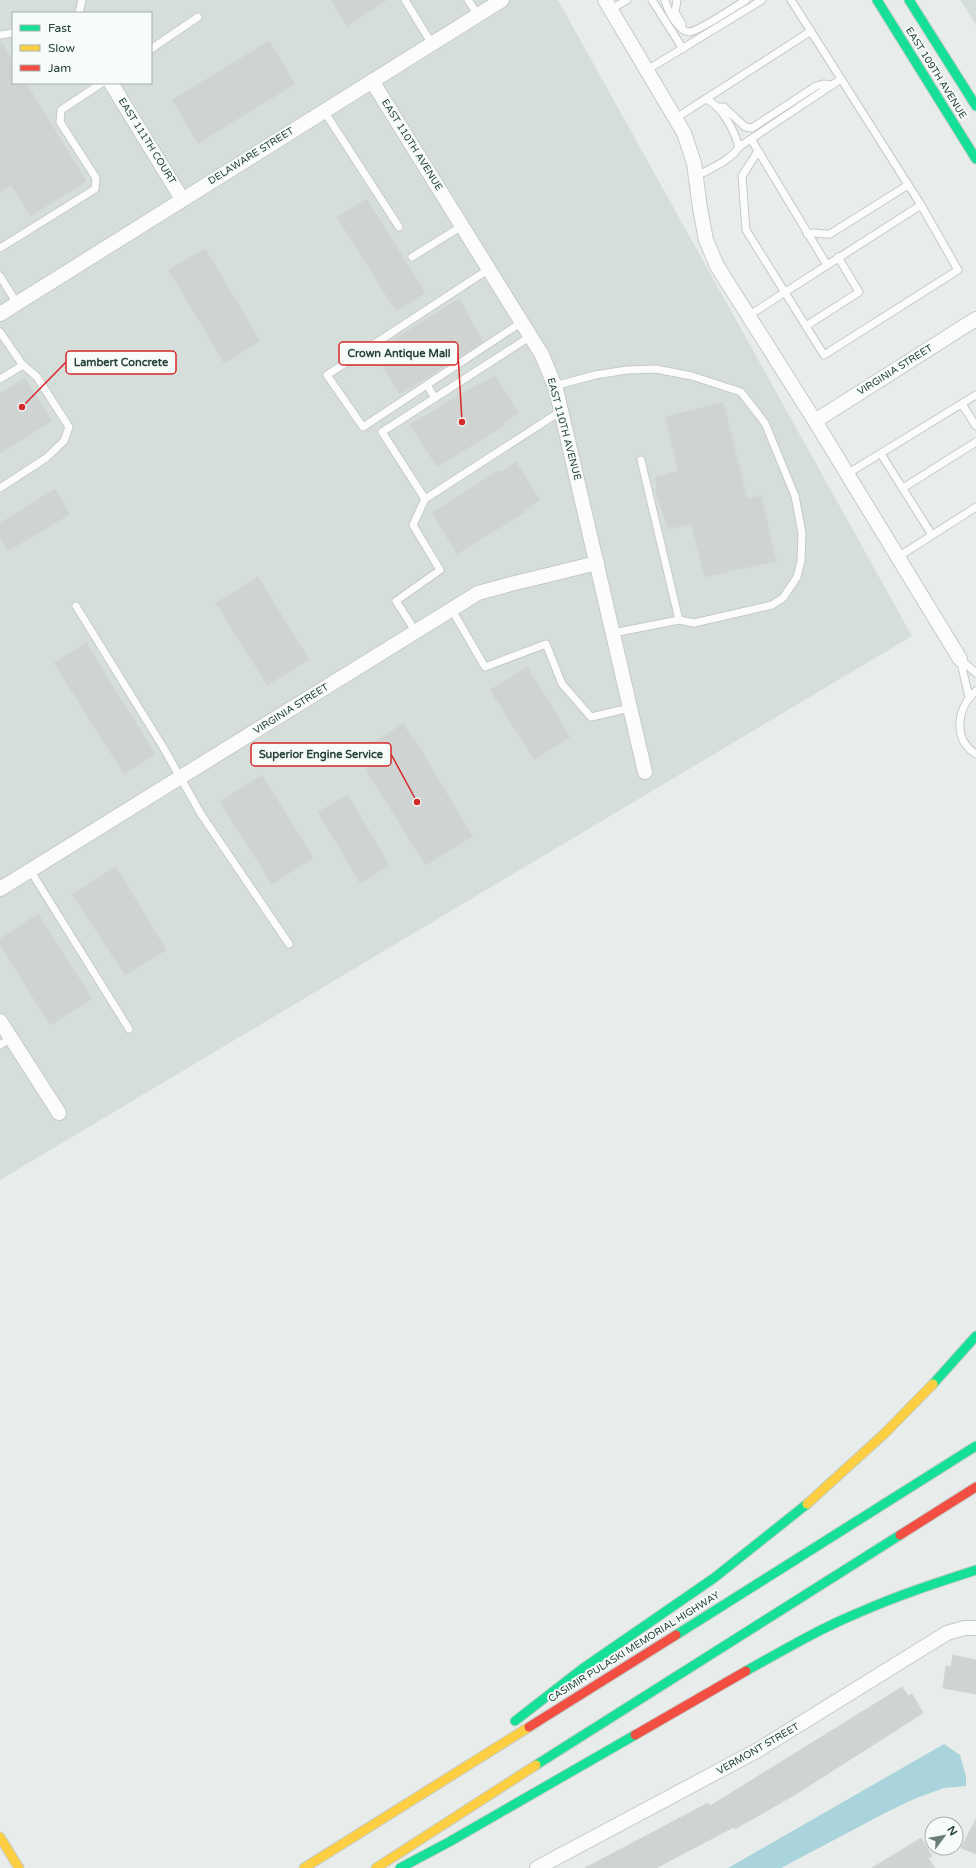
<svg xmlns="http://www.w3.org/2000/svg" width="976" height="1868" viewBox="0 0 976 1868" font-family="'Varela Round',sans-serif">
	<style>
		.built { fill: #d6dedb; fill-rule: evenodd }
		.water { fill: #a9d4db }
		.building { fill: #cfd4d2; stroke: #d1d6d4 }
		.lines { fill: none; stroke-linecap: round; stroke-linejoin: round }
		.lane-casing { stroke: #c5cac8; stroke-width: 9 }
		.street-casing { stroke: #c5cac8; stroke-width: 16 }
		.fast-casing { stroke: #c3cbc8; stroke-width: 11 }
		.slow-casing { stroke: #c3cbc8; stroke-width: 11 }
		.jam-casing { stroke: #c3cbc8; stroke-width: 11 }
		.lane { stroke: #fcfcfc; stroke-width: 7 }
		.street { stroke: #fcfcfc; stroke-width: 14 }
		.fast { stroke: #16e098; stroke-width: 9 }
		.slow { stroke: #ffcf43; stroke-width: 9 }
		.jam { stroke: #f24e42; stroke-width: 9 }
		.labels { text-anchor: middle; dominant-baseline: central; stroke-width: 4; stroke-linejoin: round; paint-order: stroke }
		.street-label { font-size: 10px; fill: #24423a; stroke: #f7fbf9 }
		.leader { fill: none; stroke: #d62828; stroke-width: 1.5 }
		.callout-dot { fill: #d62828; stroke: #f7fbf9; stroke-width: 1.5 }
		.callout { fill: #f7fbf9; stroke: #d62828; stroke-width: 1.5 }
		.callout-label { font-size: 11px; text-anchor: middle; font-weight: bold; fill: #24423a }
	</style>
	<rect width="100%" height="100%" fill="#e8edeb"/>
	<g class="built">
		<path d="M 0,0 L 558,0 L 912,636 L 0,1180 ZM 13,13 L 151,13 L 151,83 L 13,83 Z"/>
		<polygon points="960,0 976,0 976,25"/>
	</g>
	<polygon class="water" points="944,1744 960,1755 966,1777 966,1786 944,1788 914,1799 885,1813 781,1868 728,1868"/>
	<g class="building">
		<polygon points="331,0 387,0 347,26"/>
		<polygon points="0,40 13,61 13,83 26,83 86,181 31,216 11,185 0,192"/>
		<polygon points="269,41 295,84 198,143 172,100"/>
		<polygon points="367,199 425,293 396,311 337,217"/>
		<polygon points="205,249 260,341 224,363 169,270"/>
		<polygon points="459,299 483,342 400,394 374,352"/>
		<polygon points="495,376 519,413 502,423 504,426 437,467 410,425 478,384 479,385"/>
		<polygon points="25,378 52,421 0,453 0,394"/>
		<polygon points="723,402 747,499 761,496 776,561 705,577 691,524 668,529 655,488 657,488 655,477 678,471 666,417"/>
		<polygon points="516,462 540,500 524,511 525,512 457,554 432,513 499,470 501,472"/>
		<polygon points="55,489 70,514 8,551 0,538 0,523"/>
		<polygon points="258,577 309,660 267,685 216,603"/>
		<polygon points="86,643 155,754 124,774 54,663"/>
		<polygon points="527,667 570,737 534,759 490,690"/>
		<polygon points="403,724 413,740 414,739 472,836 426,865 366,770 368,768 358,752"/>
		<polygon points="262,775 313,858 272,884 220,802"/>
		<polygon points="348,795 389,865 360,883 318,812"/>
		<polygon points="116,867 166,950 125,975 72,894"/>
		<polygon points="38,914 92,999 50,1025 0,944 0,939"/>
		<polygon points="953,1655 976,1660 976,1694 943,1688 946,1666 951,1667"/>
		<polygon points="902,1687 908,1696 912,1694 923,1713 796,1794 735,1829 734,1827 656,1868 585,1868 708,1803 710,1806"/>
		<polygon points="976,1819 976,1854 961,1848"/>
		<polygon points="921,1838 932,1856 928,1858 935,1868 872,1868"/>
	</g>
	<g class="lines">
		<defs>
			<g id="lane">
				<polyline points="405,0 432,44"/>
				<polyline points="468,0 478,15"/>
				<polyline points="652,0 683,49"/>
				<path d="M 665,0 C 667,9 678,31 689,32 C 698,32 736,6 746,0"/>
				<polyline points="677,0 675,12 682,24"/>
				<polyline points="611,9 627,0"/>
				<polyline points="79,13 82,0"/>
				<polyline points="0,35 13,33"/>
				<polyline points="151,49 198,17"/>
				<polyline points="647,70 762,0"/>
				<path d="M 706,99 C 722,106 734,130 739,147"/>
				<polyline points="717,107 724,107 745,127 752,128 816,86 823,84 832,85"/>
				<polyline points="324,111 399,227"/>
				<polyline points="676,118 811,31"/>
				<polyline points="751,139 827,265"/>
				<polyline points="758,151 742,176 746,230 824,355 958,270 921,205"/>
				<path d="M 697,176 C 711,168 730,161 739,147 L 841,79"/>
				<path d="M 807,234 C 815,231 822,235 830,234 L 908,185"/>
				<polyline points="0,248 95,189 96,178 60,122 61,110 102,83"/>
				<polyline points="412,257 462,226"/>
				<polyline points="489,269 327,375 363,427 522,322"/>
				<polyline points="0,276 16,302"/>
				<polyline points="748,316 921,205 791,0"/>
				<polyline points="806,326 859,292 838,257"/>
				<polyline points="0,332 22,364 37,377 69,427 64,441 46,458 0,488"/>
				<polyline points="531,336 382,432 425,499 561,411"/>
				<polyline points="0,379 23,365"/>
				<polyline points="427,385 435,398"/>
				<polyline points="554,386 595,375 627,370 656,369 692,376 741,392 765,423 795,496 802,533 801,561 797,577 783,598 772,605 694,623 679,620"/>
				<polyline points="962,404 976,426"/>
				<polyline points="881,454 932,535"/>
				<polyline points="847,474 976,395"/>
				<polyline points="903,488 976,442"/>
				<polyline points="898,557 976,507"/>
				<polyline points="76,606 163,747 201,814 289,944"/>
				<polyline points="452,610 485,667 546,644 562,684 591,717 630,708"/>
				<polyline points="416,632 396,601 440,570 413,525 425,499"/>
				<polyline points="613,633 679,620 641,460"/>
				<path d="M 976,691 C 957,707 952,739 976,754"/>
				<polyline points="969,697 960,659 976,673"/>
				<polyline points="30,870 129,1029"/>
				<polyline points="0,1045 11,1038"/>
			</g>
			<g id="street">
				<polyline points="605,0 684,133 694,163 700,208 706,240 717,266 815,421 960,659"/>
				<polyline points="372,81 542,355 556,389 645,772"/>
				<polyline points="111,83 182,199"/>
				<polyline points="0,314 502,0"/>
				<polyline points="815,421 976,319"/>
				<polyline points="0,889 478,593 511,584 597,563"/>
				<polyline points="0,1021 59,1113"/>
				<polyline points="537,1868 758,1750 947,1633 964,1628 976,1628"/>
			</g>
			<g id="fast">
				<polyline points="877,0 976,159"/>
				<polyline points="909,0 976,106"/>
				<polyline points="933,1384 976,1336"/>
				<polyline points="676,1635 976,1446"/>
				<path d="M 746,1671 C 782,1651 819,1629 858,1613 C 896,1596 936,1583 976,1570"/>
				<polyline points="515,1721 582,1669 714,1578 807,1504"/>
				<polyline points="536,1765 900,1535"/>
				<polyline points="400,1868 449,1842 635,1735"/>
			</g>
			<g id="slow">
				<polyline points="807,1504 884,1434 933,1384"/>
				<polyline points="0,1837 19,1868"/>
				<polyline points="304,1868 529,1727"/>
				<polyline points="376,1868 536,1765"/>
			</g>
			<g id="jam">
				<polyline points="900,1535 976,1487"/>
				<polyline points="529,1727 676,1635"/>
				<polyline points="635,1735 746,1671"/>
			</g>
		</defs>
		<use href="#lane" class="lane-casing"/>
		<use href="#street" class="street-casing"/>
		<use href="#fast" class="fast-casing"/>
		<use href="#slow" class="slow-casing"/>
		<use href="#jam" class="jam-casing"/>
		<use href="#lane" class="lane"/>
		<use href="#street" class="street"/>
		<use href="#fast" class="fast"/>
		<use href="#slow" class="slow"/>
		<use href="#jam" class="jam"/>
	</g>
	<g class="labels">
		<g class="street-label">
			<text transform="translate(936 73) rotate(58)">EAST 109TH AVENUE</text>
			<text transform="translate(147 141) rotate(58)">EAST 111TH COURT</text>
			<text transform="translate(412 145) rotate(58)">EAST 110TH AVENUE</text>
			<text transform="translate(251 156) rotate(-32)">DELAWARE STREET</text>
			<text transform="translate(895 370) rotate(-32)">VIRGINIA STREET</text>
			<text transform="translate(564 429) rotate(75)">EAST 110TH AVENUE</text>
			<text transform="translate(291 709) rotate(-32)">VIRGINIA STREET</text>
			<text transform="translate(634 1647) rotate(-32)">CASIMIR PULASKI MEMORIAL HIGHWAY</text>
			<text transform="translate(758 1749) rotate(-30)">VERMONT STREET</text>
		</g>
	</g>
	<path class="leader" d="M462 422L458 353M22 407L66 362M417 802L391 754"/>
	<g class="callout-dot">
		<circle cx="462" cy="422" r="4"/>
		<circle cx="22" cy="407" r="4"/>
		<circle cx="417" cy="802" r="4"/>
	</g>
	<g class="callout">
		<rect x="339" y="342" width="119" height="23" rx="4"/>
		<rect x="66" y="351" width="110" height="23" rx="4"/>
		<rect x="251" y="743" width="140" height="23" rx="4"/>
	</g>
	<g class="callout-label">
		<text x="399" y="357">Crown Antique Mall</text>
		<text x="121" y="366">Lambert Concrete</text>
		<text x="321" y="758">Superior Engine Service</text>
	</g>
	<rect x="12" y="12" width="140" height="72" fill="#f7fbf9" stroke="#a3b1ad"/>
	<rect x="20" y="25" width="20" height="6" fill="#16e098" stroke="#a3b1ad"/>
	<text x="48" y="32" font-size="12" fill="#24423a">Fast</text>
	<rect x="20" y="45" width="20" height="6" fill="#ffcf43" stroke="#a3b1ad"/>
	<text x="48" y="52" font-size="12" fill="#24423a">Slow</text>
	<rect x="20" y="65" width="20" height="6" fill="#f24e42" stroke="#a3b1ad"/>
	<text x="48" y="72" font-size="12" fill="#24423a">Jam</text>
	<g transform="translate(944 1836) rotate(58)"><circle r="19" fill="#f7fbf9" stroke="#a3b1ad"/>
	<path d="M0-3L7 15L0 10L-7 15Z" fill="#697e78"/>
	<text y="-6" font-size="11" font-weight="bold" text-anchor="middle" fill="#24423a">N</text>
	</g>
</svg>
